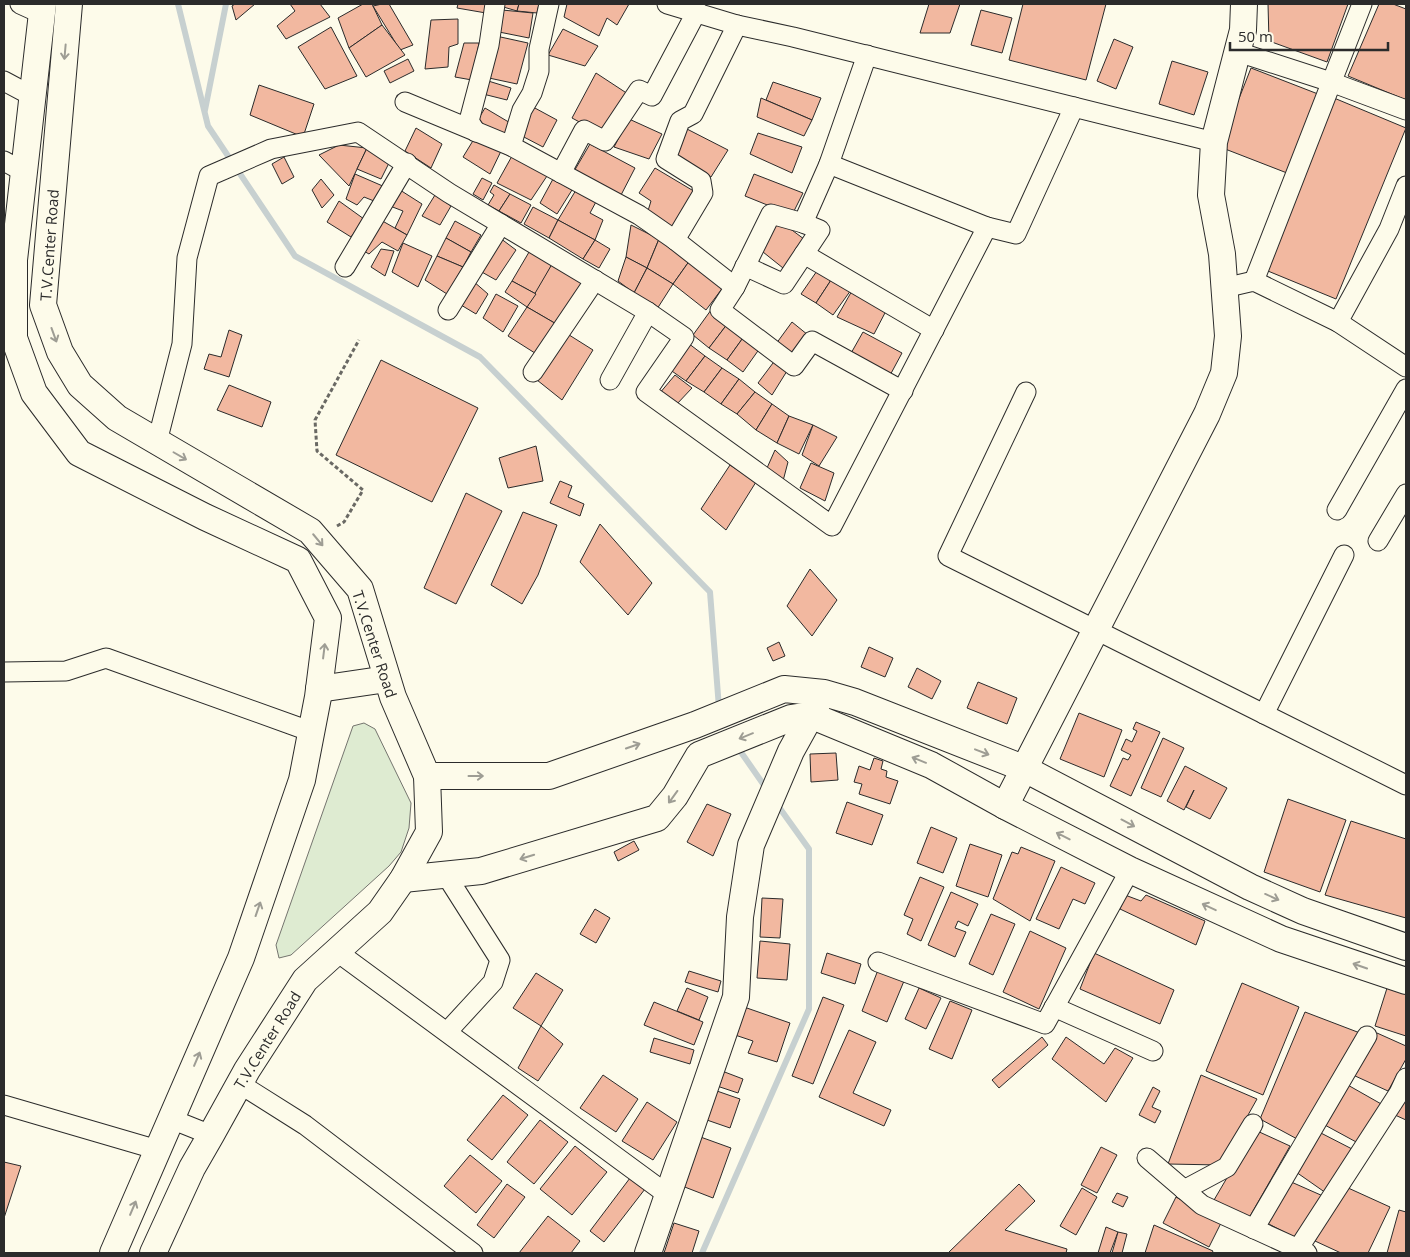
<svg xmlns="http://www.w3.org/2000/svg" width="1410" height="1257" viewBox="0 0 1410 1257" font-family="'Open Sans',sans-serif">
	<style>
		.green { fill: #deebd1; stroke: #74746e }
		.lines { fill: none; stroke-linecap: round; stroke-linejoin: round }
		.stream { stroke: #c7d0d0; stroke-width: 6 }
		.building { fill: #f2b8a0; stroke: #2b2b2b }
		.street-casing { stroke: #2b2b2b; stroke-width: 21 }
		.secondary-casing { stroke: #2b2b2b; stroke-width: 28 }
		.path { stroke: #6a6964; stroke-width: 3; stroke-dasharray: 4 2.5; stroke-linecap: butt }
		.street { stroke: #fdfbea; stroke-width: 19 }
		.secondary { stroke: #fdfbea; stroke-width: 26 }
		.oneway { stroke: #9e9d94 }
		.labels { text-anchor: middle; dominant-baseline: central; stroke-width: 4; stroke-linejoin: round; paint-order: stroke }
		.street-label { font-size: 15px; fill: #2b2b2b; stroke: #fdfbea }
	</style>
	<rect width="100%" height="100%" fill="#fdfbea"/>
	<polygon class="green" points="364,723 375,729 411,803 409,828 401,852 389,866 291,955 279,958 276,945 353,726"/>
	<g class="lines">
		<g class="stream">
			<polyline points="178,4 208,126 295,256 480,357 710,592 719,708"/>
			<polyline points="205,110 226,4"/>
			<polyline points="736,745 768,791"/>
			<polyline points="702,1253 809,1009 809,849 776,803"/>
		</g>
	</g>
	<g class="building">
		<polygon points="235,4 255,4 236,20 232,6"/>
		<polygon points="290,4 320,4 330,17 286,39 277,26 295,11"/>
		<polygon points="363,4 372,4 382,25 349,48 338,18"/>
		<polygon points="382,4 389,4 413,45 400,50 373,6"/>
		<polygon points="458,4 488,4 486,13 457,8"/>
		<polygon points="500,4 519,4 517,11 500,6"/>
		<polygon points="519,4 539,4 537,13 517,11"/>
		<polygon points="567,4 629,4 617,25 607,18 599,36 564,17"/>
		<polygon points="929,4 960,4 950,33 920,33"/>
		<polygon points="1023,4 1106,4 1086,80 1009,60"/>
		<polygon points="1268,4 1348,4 1327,62 1269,41"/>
		<polygon points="1379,4 1393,4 1406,9 1406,100 1348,76"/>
		<polygon points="502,10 533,13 529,38 499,32"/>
		<polygon points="981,10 1012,18 1002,53 971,45"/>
		<polygon points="458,19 458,44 449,47 448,67 425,69 431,20"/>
		<polygon points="382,25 405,55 366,77 349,48"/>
		<polygon points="331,27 357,76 325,89 298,47"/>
		<polygon points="563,29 598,46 585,66 548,55"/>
		<polygon points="496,36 528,43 517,84 489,78"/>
		<polygon points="1114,39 1133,47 1116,89 1097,81"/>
		<polygon points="464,43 479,43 472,80 455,77"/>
		<polygon points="408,59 414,71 390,83 384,71"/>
		<polygon points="1172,61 1208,72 1194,115 1159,104"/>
		<polygon points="1251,68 1318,94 1287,173 1220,147"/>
		<polygon points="596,73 628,94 602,134 572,118"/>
		<polygon points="485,80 511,88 507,100 483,94"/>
		<polygon points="773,82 821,98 812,120 766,100"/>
		<polygon points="259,85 314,104 303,137 250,115"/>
		<polygon points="761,98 812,120 804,136 757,117"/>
		<polygon points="1334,98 1406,128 1336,299 1263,269"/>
		<polygon points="533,107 557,120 543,147 522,136"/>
		<polygon points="485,108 512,124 503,139 476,123"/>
		<polygon points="629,119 662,134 649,159 614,147"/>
		<polygon points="416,128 442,144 431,168 405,151"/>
		<polygon points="685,128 728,150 711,177 675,163"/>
		<polygon points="758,133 802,147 792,173 750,154"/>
		<polygon points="474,139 502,149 490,174 463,157"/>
		<polygon points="590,144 635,168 620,197 573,173"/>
		<polygon points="339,145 367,148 349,186 319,155"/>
		<polygon points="367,148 389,163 381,179 357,169"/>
		<polygon points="512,156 547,176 531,200 497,183"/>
		<polygon points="284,157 294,177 282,184 272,164"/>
		<polygon points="655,168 697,193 674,230 647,214 651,201 639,193"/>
		<polygon points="355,174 385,187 374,201 364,197 357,205 346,199"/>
		<polygon points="754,174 803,193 792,215 745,196"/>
		<polygon points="482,178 492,183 483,200 473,194"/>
		<polygon points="321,179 334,195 322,208 312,190"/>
		<polygon points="553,179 572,190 557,214 540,203"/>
		<polygon points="494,185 510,194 499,211 488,205 494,195 490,192"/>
		<polygon points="400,190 422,204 407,235 395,228 403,211 390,206"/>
		<polygon points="576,190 597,200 590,213 603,220 595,240 558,220"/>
		<polygon points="510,194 531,205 521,223 499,211"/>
		<polygon points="435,195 451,206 440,225 422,216"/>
		<polygon points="339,201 364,219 351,237 327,222"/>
		<polygon points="533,207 558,220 549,238 524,224"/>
		<polygon points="379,219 407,235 398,251 382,242 369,254 362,250"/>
		<polygon points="777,219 808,242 788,272 758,248"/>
		<polygon points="558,220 595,240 583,259 549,238"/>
		<polygon points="455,221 481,235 471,252 446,238"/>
		<polygon points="631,225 659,239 647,268 626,257"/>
		<polygon points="446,238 471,252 463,267 437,256"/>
		<polygon points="500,238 516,250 496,280 480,271"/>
		<polygon points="659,239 690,260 673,284 647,268"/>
		<polygon points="595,240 610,249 599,268 583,259"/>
		<polygon points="403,243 432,256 418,287 392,272"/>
		<polygon points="532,247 555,259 536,294 512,281"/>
		<polygon points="381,249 394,251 385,276 371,267"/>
		<polygon points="437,256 463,267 447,294 425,280"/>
		<polygon points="626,257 647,268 634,293 618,281"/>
		<polygon points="555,259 589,281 558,325 527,307"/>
		<polygon points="690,260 724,286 706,310 673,284"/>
		<polygon points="647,268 673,284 657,309 634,293"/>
		<polygon points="819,268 833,277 816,303 801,294"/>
		<polygon points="833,277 851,290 833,315 816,303"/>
		<polygon points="473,281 488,294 476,314 461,305"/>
		<polygon points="512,281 536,294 527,307 505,292"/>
		<polygon points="853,289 887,309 874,334 837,317"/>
		<polygon points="496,294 518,306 503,332 483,318"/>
		<polygon points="527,307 558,325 538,355 508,336"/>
		<polygon points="711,310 728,323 709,348 693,335"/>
		<polygon points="792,322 808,335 790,360 773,348"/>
		<polygon points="728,323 745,335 727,360 709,348"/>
		<polygon points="229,330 242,335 229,377 204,369 209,354 221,357"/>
		<polygon points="863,332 902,353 888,379 850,355"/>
		<polygon points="566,333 593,350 562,400 537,380"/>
		<polygon points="745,335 760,348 743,372 727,360"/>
		<polygon points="688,343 705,356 686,381 669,369"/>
		<polygon points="705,356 722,368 704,392 686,381"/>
		<polygon points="776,359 787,371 772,395 758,383"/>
		<polygon points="381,360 478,408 432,502 336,455"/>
		<polygon points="722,368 739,379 721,404 704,392"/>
		<polygon points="675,375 692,388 676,405 659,394"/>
		<polygon points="739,379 755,392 737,414 721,404"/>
		<polygon points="229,385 271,402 262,427 217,410"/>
		<polygon points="755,392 772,404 756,430 737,414"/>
		<polygon points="772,404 789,416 777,443 756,430"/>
		<polygon points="789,416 813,425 799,454 777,443"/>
		<polygon points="813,425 837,437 819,466 802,455"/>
		<polygon points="536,446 543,481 508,488 499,458"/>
		<polygon points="775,450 788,462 783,481 767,468"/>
		<polygon points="811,463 834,473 825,501 800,488"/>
		<polygon points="730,465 756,482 726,530 701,509"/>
		<polygon points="560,481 572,486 568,497 584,504 580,516 550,503"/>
		<polygon points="466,493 502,511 456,604 424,588"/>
		<polygon points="523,512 557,525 538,575 522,604 491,585"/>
		<polygon points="600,524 652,583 628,615 580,562"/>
		<polygon points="810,569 837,600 812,636 787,606"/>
		<polygon points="779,642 785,656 773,661 767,648"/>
		<polygon points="869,647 893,658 885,677 861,667"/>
		<polygon points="917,668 941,681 932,699 908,687"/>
		<polygon points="978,682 1017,698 1007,724 967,708"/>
		<polygon points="1079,713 1122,730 1104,777 1060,759"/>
		<polygon points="1136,722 1160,732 1131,796 1110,786 1123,758 1128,760 1131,755 1121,750 1126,739 1132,742 1137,731 1133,729"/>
		<polygon points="1163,738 1184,748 1161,797 1141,788"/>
		<polygon points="836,753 838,780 811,782 810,754"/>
		<polygon points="874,758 883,761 881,769 887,771 886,777 898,781 890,804 859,794 862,784 854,782 859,766 870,770"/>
		<polygon points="1185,766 1227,788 1210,819 1186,807 1194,790 1184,810 1167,801"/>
		<polygon points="1288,799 1346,820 1320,892 1264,872"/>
		<polygon points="847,802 883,815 872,845 836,833"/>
		<polygon points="707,804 731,814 713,856 687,842"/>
		<polygon points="1351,821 1406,839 1406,918 1325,895"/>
		<polygon points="931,827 957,838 943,873 917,863"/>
		<polygon points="634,841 639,850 618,861 614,852"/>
		<polygon points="970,844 1002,855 988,897 956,886"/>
		<polygon points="1021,847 1055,861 1030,921 993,899 1012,852 1018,854"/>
		<polygon points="1061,867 1095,883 1085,904 1073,899 1059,929 1036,919"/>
		<polygon points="920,877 944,887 921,941 907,934 913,919 904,915"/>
		<polygon points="951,892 978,904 968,926 958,921 955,928 966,932 955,957 928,945"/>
		<polygon points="1125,895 1141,901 1146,895 1205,921 1196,945 1120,909"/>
		<polygon points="762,898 783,899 780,938 760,937"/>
		<polygon points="595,909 610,918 596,943 580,934"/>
		<polygon points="991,914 1015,924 993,975 969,964"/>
		<polygon points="1030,931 1066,948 1039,1009 1003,992"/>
		<polygon points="760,941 790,944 787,980 757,978"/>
		<polygon points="827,953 861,964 855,984 821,973"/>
		<polygon points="1094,953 1174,990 1160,1024 1080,989"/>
		<polygon points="878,970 904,981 887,1022 862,1011"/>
		<polygon points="689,971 721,981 718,992 685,982"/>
		<polygon points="536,973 563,990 541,1026 513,1008"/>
		<polygon points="1242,983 1299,1007 1263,1095 1206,1071"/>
		<polygon points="1388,985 1406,989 1406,1036 1375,1026"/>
		<polygon points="687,988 708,997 699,1020 677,1011"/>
		<polygon points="919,988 941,998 926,1029 905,1019"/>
		<polygon points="823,997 844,1005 813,1084 792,1076"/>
		<polygon points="950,1001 972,1010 952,1059 929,1049"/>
		<polygon points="654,1002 703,1022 694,1045 644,1025"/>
		<polygon points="744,1007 790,1023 777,1062 748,1053 753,1041 735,1035"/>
		<polygon points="1305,1012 1360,1033 1299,1140 1260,1119"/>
		<polygon points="541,1026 563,1044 538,1081 518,1068"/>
		<polygon points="849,1030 876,1042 853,1093 891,1110 884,1126 819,1097"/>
		<polygon points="1377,1033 1406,1046 1406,1059 1388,1091 1353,1075"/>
		<polygon points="1042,1037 1048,1045 999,1088 992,1080"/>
		<polygon points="1066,1037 1104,1064 1115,1048 1133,1058 1106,1102 1052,1059"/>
		<polygon points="654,1038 694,1050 690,1064 650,1052"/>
		<polygon points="722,1071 743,1079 738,1093 717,1086"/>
		<polygon points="603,1075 638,1099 616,1132 580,1108"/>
		<polygon points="1201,1075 1257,1099 1220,1165 1168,1164"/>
		<polygon points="1346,1084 1383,1105 1358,1143 1323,1124"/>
		<polygon points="1153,1087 1160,1091 1152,1107 1161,1111 1155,1123 1139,1115"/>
		<polygon points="714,1090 740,1099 730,1128 704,1119"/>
		<polygon points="1406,1092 1406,1120 1395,1115"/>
		<polygon points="503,1095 528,1115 492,1160 467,1140"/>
		<polygon points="647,1102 677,1122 653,1160 622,1141"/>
		<polygon points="540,1120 568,1142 534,1184 507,1162"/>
		<polygon points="1255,1130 1290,1146 1249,1218 1214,1200"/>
		<polygon points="1317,1131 1354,1150 1326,1193 1296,1172"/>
		<polygon points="695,1135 731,1148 713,1198 677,1184"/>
		<polygon points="575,1146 607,1172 572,1215 540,1189"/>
		<polygon points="1101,1147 1117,1155 1097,1193 1081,1185"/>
		<polygon points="470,1155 502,1181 476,1213 444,1186"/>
		<polygon points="4,1162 21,1166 4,1218"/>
		<polygon points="630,1178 645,1189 604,1242 590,1231"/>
		<polygon points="1289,1181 1323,1196 1295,1238 1267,1223"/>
		<polygon points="507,1184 525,1197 494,1238 477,1225"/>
		<polygon points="1019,1184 1035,1201 1005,1230 1067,1249 1066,1253 948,1253"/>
		<polygon points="1346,1187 1390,1207 1368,1253 1341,1253 1315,1241"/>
		<polygon points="1082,1188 1097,1197 1076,1235 1060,1226"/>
		<polygon points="1117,1193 1128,1197 1123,1207 1112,1202"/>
		<polygon points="1176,1197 1222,1221 1209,1247 1163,1223"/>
		<polygon points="1399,1210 1406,1212 1406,1253 1387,1253"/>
		<polygon points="548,1216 580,1241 571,1253 519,1253"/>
		<polygon points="674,1223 699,1231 692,1253 664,1253"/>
		<polygon points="1154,1225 1213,1251 1212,1253 1145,1253"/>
		<polygon points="1106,1227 1118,1232 1110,1253 1098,1253"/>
		<polygon points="1118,1232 1127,1234 1122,1253 1112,1253"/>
	</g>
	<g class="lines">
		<defs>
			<g id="street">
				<polyline points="20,4 42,14"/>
				<polyline points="667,4 737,25 793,37 1214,142"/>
				<polyline points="1238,52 1331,82 1406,110"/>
				<polyline points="4,81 32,96"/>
				<polyline points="405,102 511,146 639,215 675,240 735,287"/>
				<polyline points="476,132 469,121 489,45 495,4"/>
				<polyline points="511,146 522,110 532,93 539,71 539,49 549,4"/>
				<polyline points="4,161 24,172"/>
				<polyline points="829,164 987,227 1016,234 1074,107"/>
				<polyline points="561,173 584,130 605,141 639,90 652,96 697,11"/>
				<polyline points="803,223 829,164 867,55"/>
				<polyline points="675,240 703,193 701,181 666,159 680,121 693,114 737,25"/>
				<polyline points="745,266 784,284 804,254"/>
				<polyline points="345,267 407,163"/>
				<polyline points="1254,281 1362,4"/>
				<polyline points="1224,288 1254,281 1338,322 1406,367"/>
				<polyline points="448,310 501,224"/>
				<polyline points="1338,322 1389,229 1406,186"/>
				<polyline points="533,372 595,280"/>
				<polyline points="610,380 648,312"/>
				<polyline points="903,391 812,341 794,366 720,310 735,287 771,214 803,223 820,230 804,254 934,330"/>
				<polyline points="1026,392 948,556 1406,785"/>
				<polyline points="157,442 182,344 187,258 209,176 271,149 358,132 449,193 648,312 684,337 646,392 832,526 987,227"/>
				<polyline points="1337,510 1406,389"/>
				<polyline points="1378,541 1406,494"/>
				<polyline points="4,672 66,671 106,658 312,732"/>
				<polyline points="1264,714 1344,555"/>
				<polyline points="446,875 500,960 493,982 447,1032"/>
				<polyline points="336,951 668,1195"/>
				<polyline points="878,962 1045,1024 1130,870"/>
				<polyline points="1054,1007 1153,1051"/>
				<polyline points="240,1084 305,1125 473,1253"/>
				<polyline points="4,1105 158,1150"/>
				<polyline points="171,1119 211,1135"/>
				<polyline points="1147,1158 1202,1205 1307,1253"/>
				<polyline points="1184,1190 1227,1167 1253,1124"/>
				<polyline points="1254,1229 1367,1036"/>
				<polyline points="1298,1249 1399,1093 1406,1078"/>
			</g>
			<g id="secondary">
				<polyline points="43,4 14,260 14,338 34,393 79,453 205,517 298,560 328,618 318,697 302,780 241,958 113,1253"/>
				<polyline points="69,4 43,305 60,352 80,385 117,418 310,531 360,589 393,697 427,776 429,832 403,879 380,912 305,980 247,1070 211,1135 192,1168 153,1253"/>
				<polyline points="319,689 387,679"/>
				<polyline points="427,776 549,776 695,725 784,689 824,693 855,702 1023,768 1250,887 1303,911 1406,947"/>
				<polyline points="1005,806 1207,414 1224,373 1228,336 1222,254 1211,195 1214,142 1243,30 1244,4"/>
				<polyline points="403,879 481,871 657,818 675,796 699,755 791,718 810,715 931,765 1005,806 1130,870 1281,939 1406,981"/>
				<polyline points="648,1253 736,997 740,917 751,845 791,751 817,704"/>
			</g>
		</defs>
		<use href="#street" class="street-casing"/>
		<use href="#secondary" class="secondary-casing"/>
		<polyline class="path" points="337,526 344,522 363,490 317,451 315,420 359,340"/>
		<use href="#street" class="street"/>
		<use href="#secondary" class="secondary"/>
	</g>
	<defs><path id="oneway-shaft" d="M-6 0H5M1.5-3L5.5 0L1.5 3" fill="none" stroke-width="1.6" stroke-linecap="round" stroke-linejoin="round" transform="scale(1.25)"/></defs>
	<g class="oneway">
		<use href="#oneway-shaft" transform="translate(65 52) rotate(95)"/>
		<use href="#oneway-shaft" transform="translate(54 335) rotate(70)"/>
		<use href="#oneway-shaft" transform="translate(180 456) rotate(30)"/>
		<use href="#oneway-shaft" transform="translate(318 540) rotate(50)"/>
		<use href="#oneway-shaft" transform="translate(324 651) rotate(-83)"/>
		<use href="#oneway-shaft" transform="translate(746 736) rotate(158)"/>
		<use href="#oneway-shaft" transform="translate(633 746) rotate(-19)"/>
		<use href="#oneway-shaft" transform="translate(982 752) rotate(21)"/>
		<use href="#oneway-shaft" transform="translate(919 760) rotate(-158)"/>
		<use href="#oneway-shaft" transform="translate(476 776)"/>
		<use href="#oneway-shaft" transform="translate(673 797) rotate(126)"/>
		<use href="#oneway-shaft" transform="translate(1128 823) rotate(28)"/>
		<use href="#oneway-shaft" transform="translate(1063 836) rotate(-153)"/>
		<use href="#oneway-shaft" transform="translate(527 857) rotate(163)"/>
		<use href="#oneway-shaft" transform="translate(1272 897) rotate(24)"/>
		<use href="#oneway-shaft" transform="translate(1209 907) rotate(-155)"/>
		<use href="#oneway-shaft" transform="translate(258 909) rotate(-71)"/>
		<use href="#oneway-shaft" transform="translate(1360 966) rotate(-161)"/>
		<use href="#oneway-shaft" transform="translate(197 1059) rotate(-67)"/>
		<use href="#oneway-shaft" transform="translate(133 1208) rotate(-67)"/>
	</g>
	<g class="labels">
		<g class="street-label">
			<text transform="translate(49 245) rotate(-86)">T.V.Center Road</text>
			<text transform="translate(375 644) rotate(72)">T.V.Center Road</text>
			<text transform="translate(267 1040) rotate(-58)">T.V.Center Road</text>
		</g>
	</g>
	<rect width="1410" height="1257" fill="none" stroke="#2b2b2b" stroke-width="10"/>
	<path d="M1230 42v8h158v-8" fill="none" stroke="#2b2b2b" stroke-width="2.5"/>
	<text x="1238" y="42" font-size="15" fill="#2b2b2b" stroke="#fdfbea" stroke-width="4" paint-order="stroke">50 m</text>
</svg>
